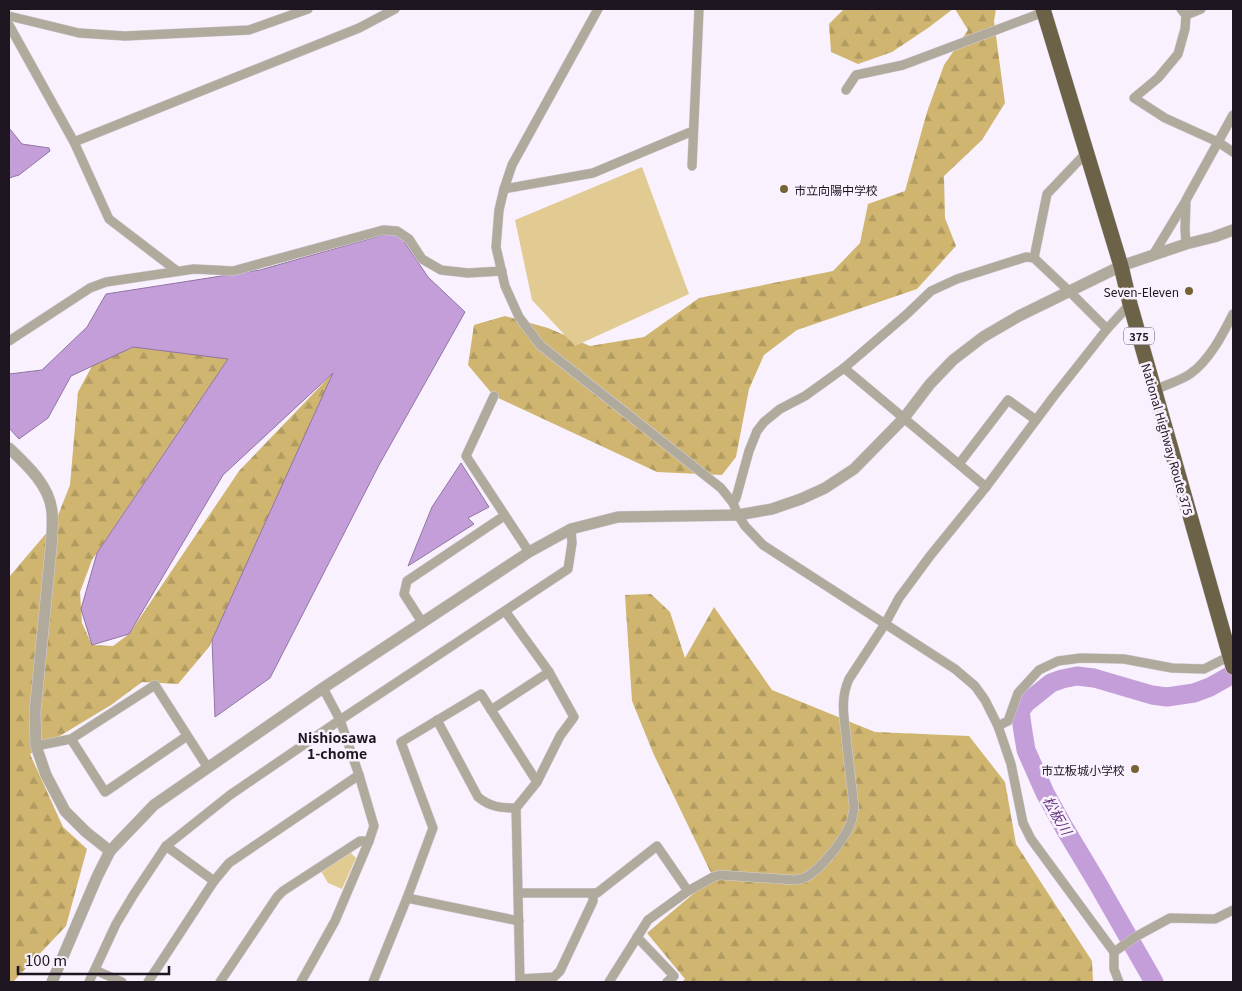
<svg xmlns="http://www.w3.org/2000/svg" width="1242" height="991" viewBox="0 0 1242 991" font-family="Georgia,'Noto Sans JP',serif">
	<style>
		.forest { fill: url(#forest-firs) }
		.green { fill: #e1cb92 }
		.water { fill: #c39ed9; stroke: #9175a2 }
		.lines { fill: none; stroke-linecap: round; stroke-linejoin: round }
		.river { stroke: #c39ed9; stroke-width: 19 }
		.minor-casing { stroke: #d6cfda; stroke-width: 10 }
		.tertiary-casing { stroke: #d6cfda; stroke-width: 12 }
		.trunk-casing { stroke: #d6cfda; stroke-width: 16 }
		.minor { stroke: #b0aa9d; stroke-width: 9 }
		.tertiary { stroke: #b0aa9d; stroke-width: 11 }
		.trunk { stroke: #6c6248; stroke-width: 15 }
		.poi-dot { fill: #756331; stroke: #f9f2fe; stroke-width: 2 }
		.labels { text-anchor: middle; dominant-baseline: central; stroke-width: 5; stroke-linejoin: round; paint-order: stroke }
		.shield { fill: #f9f2fe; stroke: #5f5863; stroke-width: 1 }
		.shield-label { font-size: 11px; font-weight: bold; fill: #1d1620 }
		.poi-label { font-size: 12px; fill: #1d1620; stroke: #f9f2fe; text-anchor: end }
		.street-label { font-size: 12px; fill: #1d1620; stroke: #f9f2fe }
		.neighbourhood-label { font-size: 14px; font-weight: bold; fill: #1d1620; stroke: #f9f2fe }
		.water-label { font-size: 14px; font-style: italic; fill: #67387f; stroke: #f9f2fe }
	</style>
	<defs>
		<pattern id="forest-firs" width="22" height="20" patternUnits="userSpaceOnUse" patternTransform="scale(1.25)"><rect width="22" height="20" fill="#cfb570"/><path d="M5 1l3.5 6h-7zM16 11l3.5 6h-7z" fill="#b19b61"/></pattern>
	</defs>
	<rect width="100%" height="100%" fill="#f9f2fe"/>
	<g class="forest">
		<polygon points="844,9 953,9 928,28 892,52 858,64 831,52 829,24"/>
		<polygon points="955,9 996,9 994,21 1005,103 982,140 944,176 945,218 956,246 917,289 797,330 764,355 749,389 736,457 722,475 657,472 494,396 468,365 474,325 505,316 548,328 590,346 644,337 699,298 833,271 860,243 868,204 905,191 927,112 944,65 968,30"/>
		<polygon points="133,347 170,347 228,359 92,560 80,592 82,623 92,645 113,646 129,634 239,471 334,372 209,647 178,684 142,682 111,705 30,754 63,827 87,849 66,926 13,982 9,982 9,577 55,523 70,485 78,392 93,364"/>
		<polygon points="651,594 670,612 685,658 714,607 772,690 875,732 969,736 1005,782 1016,844 1092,961 1093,982 682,982 685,979 647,933 713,877 654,755 632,701 625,595"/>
	</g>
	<g class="green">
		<polygon points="642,167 689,294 575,346 532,300 515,220"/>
		<polygon points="350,852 356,858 342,889 328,883 321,871"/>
	</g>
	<g class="water">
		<polygon points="9,128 22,144 49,148 50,151 19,175 9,178"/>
		<polygon points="397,231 428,277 465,312 379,465 270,678 215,717 212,640 333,373 223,475 129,634 92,645 81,609 97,553 228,359 133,347 71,376 48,418 19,439 9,428 9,374 42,370 87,327 106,294 260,270"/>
		<polygon points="461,463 489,507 468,518 474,524 408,566 432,507"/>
	</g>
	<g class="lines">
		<polyline class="river" points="1154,982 1098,884 1065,829 1045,793 1026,750 1023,732 1020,711 1026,703 1051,683 1062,679 1077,676 1094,678 1152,695 1167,697 1194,693 1210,687 1233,674"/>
		<defs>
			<g id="minor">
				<polyline points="598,9 512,165 504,189 499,210 496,247 505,286 519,317 540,345 721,488 733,503 738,515 745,526 763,545 955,669 975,686 985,700 998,726 1011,764 1023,823 1031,839 1114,952 1114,969 1119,982"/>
				<polyline points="1181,9 1186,15 1185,29 1178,54 1158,78 1134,98 1165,118 1218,142 1233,152"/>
				<polyline points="1186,15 1201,9"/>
				<polyline points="9,16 79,33 125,36 249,30 308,9"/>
				<polyline points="9,25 74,142 109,219 177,271"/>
				<polyline points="846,90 856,75 903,65 1044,12"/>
				<polyline points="74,142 359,28 395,9"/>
				<polyline points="692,166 699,9"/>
				<polyline points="504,189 593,173 688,133 693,132"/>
				<polyline points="1186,244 1185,229 1186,200 1233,115"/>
				<polyline points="1153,255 1185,202"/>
				<polyline points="1034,258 1047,194 1086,153"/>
				<polyline points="9,341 90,288 106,282 194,269 233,271 383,230 397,231 409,239 422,259 441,270 468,273 502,271"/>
				<polyline points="844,368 986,487"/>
				<path d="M 1155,390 C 1165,385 1182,380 1190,374 C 1209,361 1223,334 1233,314"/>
				<polyline points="494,396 466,456 529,552"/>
				<polyline points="959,464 1008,400 1036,420"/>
				<polyline points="733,503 736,498 749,451 757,431 764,422 780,409 805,396 844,368 907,314 931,291 957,279 1026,257 1034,258 1070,292 1107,329"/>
				<polyline points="505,611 549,672 574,717 560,736 537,782 516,808 520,982"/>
				<polyline points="422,622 404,594 407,581 504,516"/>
				<polyline points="491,710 549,672"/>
				<path d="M 437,720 L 478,797 C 490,807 501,808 516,808"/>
				<polyline points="998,726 1008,721 1018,693 1039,670 1058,661 1081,658 1124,659 1172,668 1204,669 1232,655"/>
				<polyline points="71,739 105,792 187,736"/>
				<polyline points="36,746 71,739 155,685 208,768"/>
				<polyline points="166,846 214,881"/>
				<polyline points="518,893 597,893 657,846 688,891"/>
				<polyline points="407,898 519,921"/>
				<polyline points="637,937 674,976 667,982"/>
				<polyline points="1114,952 1137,936 1170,918 1215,919 1233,910"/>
				<polyline points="95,970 122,982"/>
				<polyline points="520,979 554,977 560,971 593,901 593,893"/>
				<polyline points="89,982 116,924 134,894 166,846 230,795 340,720 568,569 572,543 571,529"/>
				<polyline points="148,982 214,881 229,863 359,775"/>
				<polyline points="220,982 277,897 283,891 360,841 369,841"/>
				<polyline points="301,982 335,921 369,841 374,826 359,775 340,720 323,688"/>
				<polyline points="373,982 407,898 433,828 401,742 481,694 537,782"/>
				<path d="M 609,982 L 648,920 L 688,891 L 713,877 L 720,875 L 795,880 C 799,879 803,879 806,877 C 821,869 842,842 849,827 C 852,821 853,815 854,808 C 852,787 849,766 847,745 C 845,721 839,701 849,679 L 885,624 L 899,598 L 930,556 L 986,487 L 1054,396 L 1107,329 L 1130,304"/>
			</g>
			<g id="tertiary">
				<path d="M 9,448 C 27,465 50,486 52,512 C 53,524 52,536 51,548 L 35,712 L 36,746 L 46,775 L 65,811 L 86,832 L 110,851"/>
				<polyline points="52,982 97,877 110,851 154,805 323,688 529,552 571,529 618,517 738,515 772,509 801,499 825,488 854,469 904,418 930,384 953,360 983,337 1019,316 1121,266 1186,244 1214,237 1233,230"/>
			</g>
			<polyline id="trunk" points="1043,9 1121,266 1130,304 1233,667"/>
		</defs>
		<use href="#minor" class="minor-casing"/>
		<use href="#tertiary" class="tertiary-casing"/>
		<use href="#trunk" class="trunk-casing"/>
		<use href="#minor" class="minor"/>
		<use href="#tertiary" class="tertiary"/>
		<use href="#trunk" class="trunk"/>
	</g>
	<g class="poi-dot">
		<circle cx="784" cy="189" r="5"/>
		<circle cx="1189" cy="291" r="5"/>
		<circle cx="1135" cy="769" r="5"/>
	</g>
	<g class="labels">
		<rect class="shield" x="1124" y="327.5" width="30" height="17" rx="4"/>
		<g class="shield-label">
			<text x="1139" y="336">375</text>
		</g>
		<g class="poi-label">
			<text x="794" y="189" text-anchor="start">市立向陽中学校</text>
			<text x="1179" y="291">Seven-Eleven</text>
			<text x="1125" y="769">市立板城小学校</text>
		</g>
		<g class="street-label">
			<text transform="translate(1168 439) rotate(74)">National Highway Route 375</text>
		</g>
		<g class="neighbourhood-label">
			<text x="337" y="737">Nishiosawa<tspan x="337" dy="16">1-chome</tspan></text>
		</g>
		<g class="water-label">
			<text transform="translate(1058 815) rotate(60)">松板川</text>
		</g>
	</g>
	<rect width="1242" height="991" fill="none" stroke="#1d1620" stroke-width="20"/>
	<path d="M18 966v8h151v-8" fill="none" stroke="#1d1620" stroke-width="2.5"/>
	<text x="25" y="966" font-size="15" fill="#1d1620" stroke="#f9f2fe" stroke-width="4" paint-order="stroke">100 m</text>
</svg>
